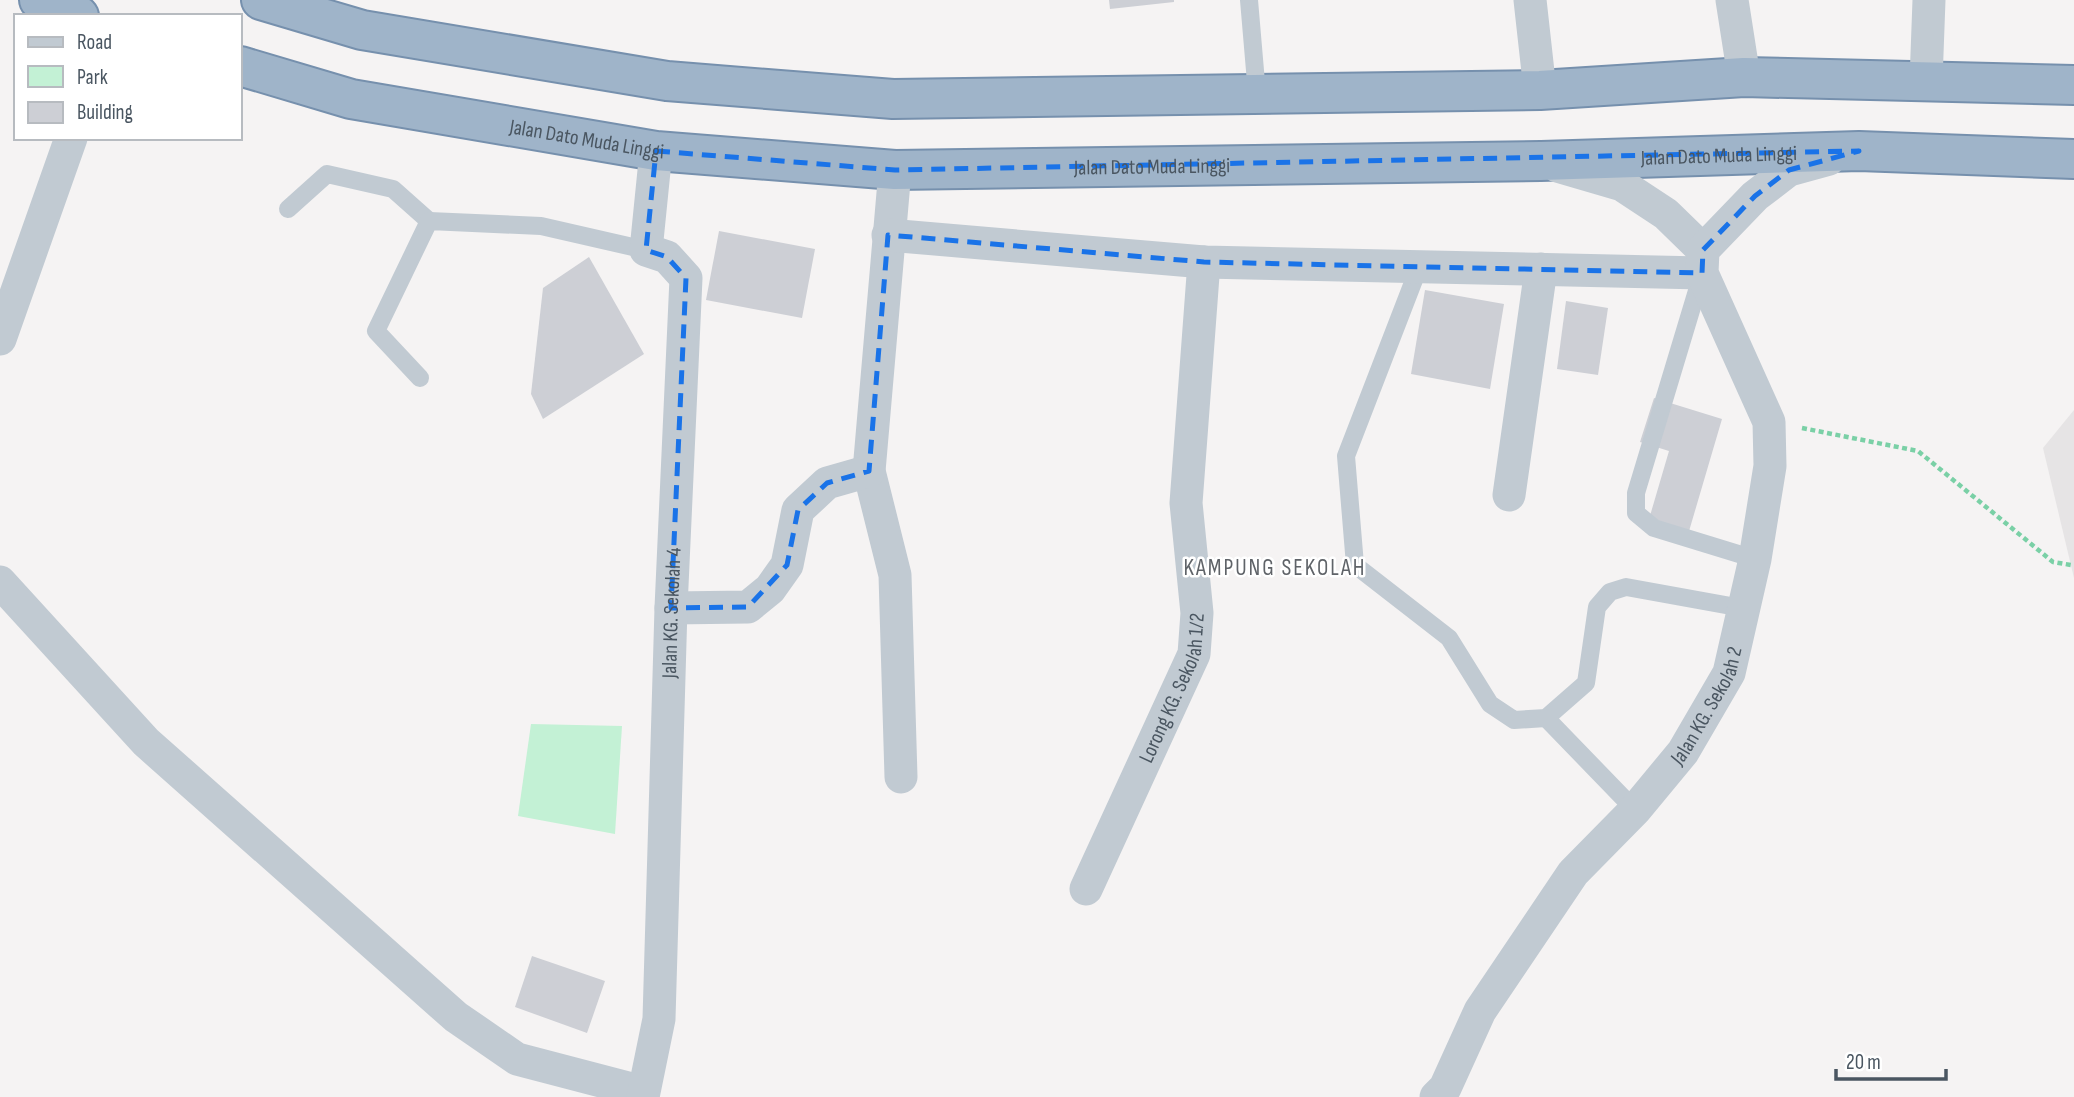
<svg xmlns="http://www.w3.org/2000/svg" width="2074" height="1097" viewBox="0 0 2074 1097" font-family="'Sofia Sans Condensed',sans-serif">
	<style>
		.education { fill: #e6e4e5 }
		.park { fill: #c3f1d5 }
		.building { fill: #cdcfd5 }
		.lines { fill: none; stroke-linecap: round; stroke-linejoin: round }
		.trunk-casing { stroke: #7690ad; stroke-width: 42 }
		.path { stroke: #7ad0a6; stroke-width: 4.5; stroke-dasharray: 5 3.5; stroke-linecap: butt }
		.service { stroke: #c1cad2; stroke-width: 18 }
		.minor { stroke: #c1cad2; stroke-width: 33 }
		.trunk { stroke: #9fb4c9; stroke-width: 38 }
		.marked { fill: none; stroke: #1a73e8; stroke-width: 5; stroke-dasharray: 14 9; stroke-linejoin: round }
		.labels { text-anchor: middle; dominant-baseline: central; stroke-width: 5; stroke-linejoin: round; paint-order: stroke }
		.street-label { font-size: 21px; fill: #4a5661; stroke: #fff }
		.neighbourhood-label { font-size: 23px; letter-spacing: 2px; fill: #5f6368; stroke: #fff }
	</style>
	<rect width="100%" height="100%" fill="#f5f3f3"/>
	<polygon class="education" points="2074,410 2074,578 2043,448"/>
	<polygon class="park" points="531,724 622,726 615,834 518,816"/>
	<g class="building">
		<polygon points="1109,0 1174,0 1174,2 1110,9"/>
		<polygon points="719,231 815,249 802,318 706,300"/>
		<polygon points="589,257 644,354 543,419 531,394 543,288"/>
		<polygon points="1425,290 1504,304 1490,389 1411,374"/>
		<polygon points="1566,301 1608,308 1598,375 1557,369"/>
		<polygon points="1654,398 1722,419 1687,538 1647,526 1669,451 1640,442"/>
		<polygon points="532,956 605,981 587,1033 515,1007"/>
	</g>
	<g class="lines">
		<defs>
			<g id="trunk">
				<polyline points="39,0 79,16"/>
				<polyline points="261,0 362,30 667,81 893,99 1540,90 1744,77 2074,85"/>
				<path id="s4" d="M 240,66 L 351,99 L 656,151 L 895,170 L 1541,161 L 1859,151 L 2074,159"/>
			</g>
		</defs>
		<use href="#trunk" class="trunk-casing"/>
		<polyline class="path" points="1802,428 1918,451 2053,562 2071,565"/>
		<g class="service">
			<polyline points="1249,0 1257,94"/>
			<polyline points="288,209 327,174 393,189 429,221"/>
			<polyline points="1419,267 1346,456 1355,565 1449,638 1490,704 1514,720 1546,718 1586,683 1597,607 1610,592 1626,587 1742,608"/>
			<polyline points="1702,274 1636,493 1636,513 1654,528 1755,559"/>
			<polyline points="420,378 376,331 429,221 541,226 646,250"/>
			<polyline points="1546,718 1635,810"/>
		</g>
		<g class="minor">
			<polyline points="1530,0 1540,90"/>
			<polyline points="1732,0 1744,77"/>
			<polyline points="1926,81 1929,0"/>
			<polyline points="1557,166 1622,185 1666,214 1703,250"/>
			<polyline points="895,170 869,471 895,575 901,777"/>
			<polyline points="888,235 1204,262 1702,273"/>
			<polyline points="0,339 71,138"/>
			<polyline points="1509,495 1541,269"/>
			<polyline points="0,582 146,742 456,1017 517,1059 643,1092"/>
			<polyline points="671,608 748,607 770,589 787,565 798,510 827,483 869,471"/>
			<path id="s1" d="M 1086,889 L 1194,654 L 1197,613 L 1186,503 L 1204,262"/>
			<path id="s2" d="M 643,1097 L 659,1019 L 671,608 L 686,278 L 667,257 L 646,250 L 656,151"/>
			<path id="s3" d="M 1436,1097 L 1445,1088 L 1480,1011 L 1573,873 L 1635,810 L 1683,752 L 1729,673 L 1755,559 L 1770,466 L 1769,422 L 1702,273 L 1703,250 L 1755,196 L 1789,170 L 1829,159"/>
		</g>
		<use href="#trunk" class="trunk"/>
	</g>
	<path class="marked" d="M 656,151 L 895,170 L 1859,151 L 1789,170 L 1755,196 L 1703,250 L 1702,273 L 1204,262 L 888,235 L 869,471 L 827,483 L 798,510 L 787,565 L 748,607 L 671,608 L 686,278 L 667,257 L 646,250 Z"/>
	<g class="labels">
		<g class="street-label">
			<text stroke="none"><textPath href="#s4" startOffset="355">Jalan Dato Muda Linggi</textPath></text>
			<text stroke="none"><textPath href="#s4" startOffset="1489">Jalan Dato Muda Linggi</textPath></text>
			<text stroke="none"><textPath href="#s4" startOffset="922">Jalan Dato Muda Linggi</textPath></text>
			<text stroke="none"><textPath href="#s2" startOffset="486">Jalan KG. Sekolah 4</textPath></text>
			<text stroke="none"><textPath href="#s1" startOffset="220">Lorong KG. Sekolah 1/2</textPath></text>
			<text stroke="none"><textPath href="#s3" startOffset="480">Jalan KG. Sekolah 2</textPath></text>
		</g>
		<g class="neighbourhood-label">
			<text x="1275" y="568">KAMPUNG SEKOLAH</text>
		</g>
	</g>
	<rect x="14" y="14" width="228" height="126" fill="#ffffff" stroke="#b7bbc0" stroke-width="2"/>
	<rect x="28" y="37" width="35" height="10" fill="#c1cad2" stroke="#b7bbc0" stroke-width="2"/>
	<text x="77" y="49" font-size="21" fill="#4a5661">Road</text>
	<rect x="28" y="66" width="35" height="21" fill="#c3f1d5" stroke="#b7bbc0" stroke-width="2"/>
	<text x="77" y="84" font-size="21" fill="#4a5661">Park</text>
	<rect x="28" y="102" width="35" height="21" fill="#cdcfd5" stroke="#b7bbc0" stroke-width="2"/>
	<text x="77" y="119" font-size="21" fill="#4a5661">Building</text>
	<path d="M1836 1069v10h110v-10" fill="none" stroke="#4a5661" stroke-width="3.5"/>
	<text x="1846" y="1069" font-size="21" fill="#4a5661" stroke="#ffffff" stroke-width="5" paint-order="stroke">20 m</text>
</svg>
